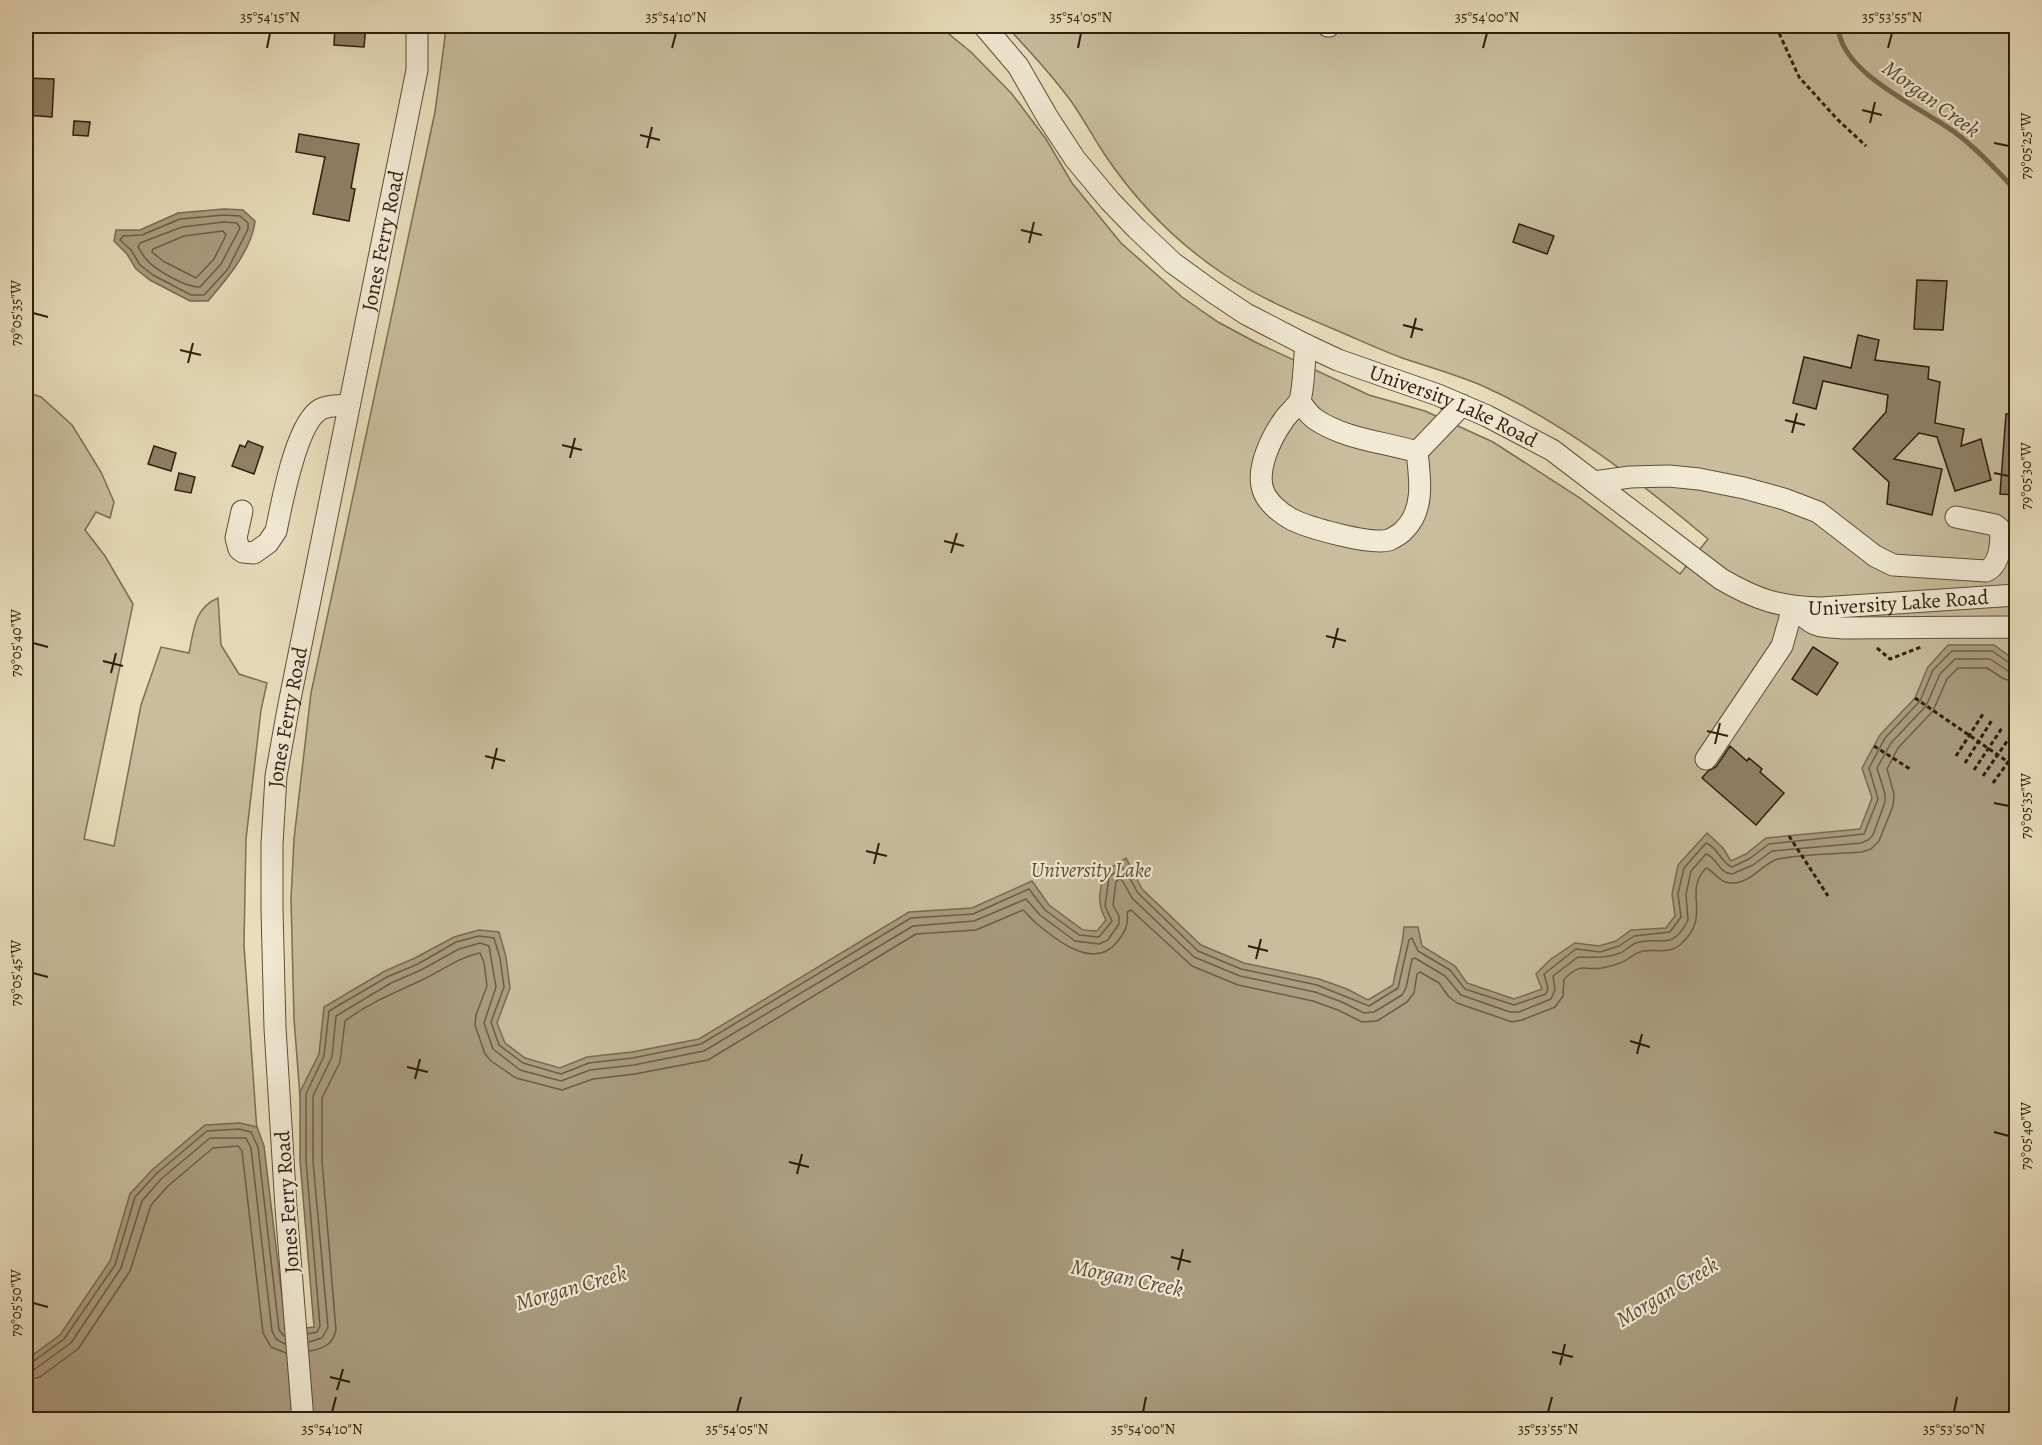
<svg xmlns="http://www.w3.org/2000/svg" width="2042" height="1445" viewBox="0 0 2042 1445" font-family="Alegreya,serif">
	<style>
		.green { fill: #c9bd9e; stroke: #7c6e55; stroke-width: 1.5 }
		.water { fill: #aa9c80; stroke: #796a52; stroke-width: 1.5 }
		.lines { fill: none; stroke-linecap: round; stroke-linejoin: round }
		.shore { stroke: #6c5d46; stroke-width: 1.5 }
		.stream { stroke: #796a52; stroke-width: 5 }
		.building { fill: #908168; stroke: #2f1e0c; stroke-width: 1.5 }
		.minor-casing { stroke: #5e4e38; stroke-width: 23 }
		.path { stroke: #2f1e0c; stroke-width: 3; stroke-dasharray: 4.5 3; stroke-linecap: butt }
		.minor { stroke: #f1e9d3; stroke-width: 21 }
		.ticks { fill: none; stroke: #2f1e0c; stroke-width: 2 }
		.labels { text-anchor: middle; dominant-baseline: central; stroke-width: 4.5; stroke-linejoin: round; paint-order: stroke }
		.street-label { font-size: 21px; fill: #2f1e0c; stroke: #f1e9d3 }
		.park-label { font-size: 21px; font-style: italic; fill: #5d4e38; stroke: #f1e9d3 }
		.water-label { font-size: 22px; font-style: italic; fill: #5a4a35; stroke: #f1e9d3 }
		.neatline { fill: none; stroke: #2f1e0c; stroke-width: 2 }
		.ticks-label { font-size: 15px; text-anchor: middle; fill: #2f1e0c }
	</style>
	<rect width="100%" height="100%" fill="#e9ddbc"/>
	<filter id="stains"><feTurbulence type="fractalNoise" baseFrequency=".00333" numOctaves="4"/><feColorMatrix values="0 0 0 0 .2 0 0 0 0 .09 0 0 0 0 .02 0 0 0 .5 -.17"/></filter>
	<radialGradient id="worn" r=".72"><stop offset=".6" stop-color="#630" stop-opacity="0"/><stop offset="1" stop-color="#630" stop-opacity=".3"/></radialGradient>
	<g class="green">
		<path d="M 444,26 L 939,26 L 971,52 L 1012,94 L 1046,139 L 1072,183 L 1121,243 L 1182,297 L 1218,322 L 1257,343 L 1369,395 L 1425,411 L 1493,442 L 1580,498 L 1680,574 L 1708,539 C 1639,481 1565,423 1483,386 C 1457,375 1429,367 1402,358 C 1378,349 1355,338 1331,328 C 1293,312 1256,296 1222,273 C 1176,242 1136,201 1105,155 C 1093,137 1083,118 1071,101 C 1051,74 1029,50 1006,26 L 2016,26 L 2016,1419 L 325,1419 L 294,1019 L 291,899 L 294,839 L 311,693 L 435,112 L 445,37 Z"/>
		<path d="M 26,392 L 41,397 L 72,425 L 101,472 L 114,502 L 110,518 L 96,512 L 85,530 L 105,556 L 133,604 L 84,839 L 114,846 L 141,705 L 161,647 L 189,653 C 194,630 194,608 218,598 L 221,645 L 239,674 L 267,683 L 261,710 L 246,839 L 244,945 L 277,1419 L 26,1419 Z"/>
	</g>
	<g class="water">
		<path d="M 224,209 L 243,210 L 255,221 C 252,250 226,280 208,301 L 190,301 L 150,280 L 136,269 L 127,254 L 114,241 L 116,230 L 140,230 L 178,213 Z"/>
		<path d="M 1948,645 L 1994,645 L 2016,661 L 2016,1419 L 26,1420 L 26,1360 L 60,1335 L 110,1261 L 130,1194 L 152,1170 L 205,1125 L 240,1123 L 257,1127 L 264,1146 L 286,1330 L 314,1327 L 300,1161 L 300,1092 L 319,1054 L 324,1007 L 385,971 L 415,958 L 454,937 L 479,930 L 499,932 L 506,957 L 510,988 L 497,1023 L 505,1043 L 525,1058 L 560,1068 L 587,1057 L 632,1052 L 699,1039 L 909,912 L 972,908 L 1032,881 L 1049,905 L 1083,930 L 1097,931 L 1106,920 C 1096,903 1100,891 1104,872 L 1126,858 L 1142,889 L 1201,945 L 1244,963 L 1319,979 L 1347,989 L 1368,1000 L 1393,985 C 1396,965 1403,947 1404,927 L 1418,927 L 1422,946 L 1455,966 L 1467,983 L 1514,999 L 1542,989 L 1536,974 L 1551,959 L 1575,943 L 1599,946 L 1616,941 L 1631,930 L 1666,928 L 1675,916 L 1672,894 L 1678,865 L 1707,833 L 1723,848 L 1731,861 L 1746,854 L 1766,838 L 1860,829 L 1872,798 L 1862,768 L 1880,735 L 1915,698 L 1928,667 Z"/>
	</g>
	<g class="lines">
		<g class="shore">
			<polygon points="224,215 240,216 248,223 248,229 228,269 204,295 191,295 153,275 140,265 131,250 120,240 123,236 142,235 180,219"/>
			<path d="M 224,222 L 237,223 L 240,228 L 221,264 L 200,287 C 187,288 155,270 146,259 C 143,256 141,251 138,247 L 140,243 L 182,227 Z"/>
			<polygon points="223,231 226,235 214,259 196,278 163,261 152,252 153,249 184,236"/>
			<path d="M 308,1334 L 317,1332 L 320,1326 L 306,1161 L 306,1094 L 324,1056 L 329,1011 L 387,977 L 418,964 L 456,942 L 479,936 L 494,938 L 500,958 L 504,987 L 491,1022 L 499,1045 L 523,1063 L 561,1074 L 589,1063 L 633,1058 L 701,1044 L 911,918 L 973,914 L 1029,889 L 1045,910 L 1079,935 L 1099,937 L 1112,921 L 1105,906 L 1109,877 L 1122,868 L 1125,870 L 1138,893 L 1198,951 L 1241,969 L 1317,985 L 1369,1006 L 1398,988 L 1409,940 L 1412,938 L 1418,951 L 1450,970 L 1465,989 L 1514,1005 L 1546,994 L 1548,988 L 1544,974 L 1576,949 L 1600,952 L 1619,946 L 1634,936 L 1670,932 L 1681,917 L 1678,894 L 1684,868 L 1706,843 C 1718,847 1721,863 1732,867 L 1749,859 L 1769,844 L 1864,834 L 1878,799 L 1869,768 L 1885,738 L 1920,701 L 1933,670 L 1952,651 L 1992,651 L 2011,664 L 2016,665"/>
			<path d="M 309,1342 L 322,1338 L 328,1327 L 313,1161 L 313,1096 L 332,1057 L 336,1016 L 391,983 L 421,970 L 459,949 L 480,943 L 489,946 L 496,987 L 484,1023 L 493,1049 L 520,1070 L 561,1081 L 590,1070 L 634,1065 L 704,1051 L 913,926 L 974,921 L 1026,899 L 1040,915 L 1075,941 L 1099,944 L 1108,940 L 1119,924 L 1119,916 L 1113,905 L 1116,882 L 1119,879 L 1122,880 L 1132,898 L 1194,957 L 1240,976 L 1315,992 L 1342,1002 L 1364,1013 L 1374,1012 L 1402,995 L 1406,988 L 1412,959 L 1415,958 L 1445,976 L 1461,995 L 1510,1012 L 1519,1012 L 1551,999 L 1555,990 L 1553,976 L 1578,957 C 1593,957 1605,959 1620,953 C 1626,951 1630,945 1636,943 C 1659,935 1672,953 1688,920 L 1686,894 L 1691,871 L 1706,854 C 1718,858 1718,873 1732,874 L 1753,865 L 1772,851 L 1861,843 L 1868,840 L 1873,835 L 1885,802 L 1885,794 L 1877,768 L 1891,743 L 1926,706 L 1940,674 L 1955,659 L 1990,659 L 2008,671 L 2016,673"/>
			<path d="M 309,1351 C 324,1349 333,1344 336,1330 L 322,1161 L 322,1098 L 340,1062 L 345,1021 C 368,1003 397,992 424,979 C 443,970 459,957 480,953 L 484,962 L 487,986 L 476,1015 L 475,1025 L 485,1054 L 491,1061 L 516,1078 L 562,1090 L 593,1079 L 635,1074 L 708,1060 L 916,934 L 976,930 L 1023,910 C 1028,914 1031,919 1036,923 C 1056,940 1094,971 1117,942 C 1125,932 1129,925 1127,912 L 1131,910 L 1192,966 L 1238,985 L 1313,1001 L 1338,1010 L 1362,1022 L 1377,1021 L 1407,1002 L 1414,993 L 1417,974 L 1420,972 L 1439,983 L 1449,997 L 1457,1003 L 1512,1022 L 1522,1020 L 1555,1007 L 1563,996 L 1564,979 C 1584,961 1581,971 1602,968 C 1608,967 1614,965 1620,963 C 1627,961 1633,954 1640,952 C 1654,948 1669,955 1681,944 C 1713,915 1682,893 1706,868 C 1716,872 1719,884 1733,883 C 1751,883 1763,863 1778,859 C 1803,854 1836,854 1862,852 L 1871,849 L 1879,841 L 1893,806 L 1894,794 L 1887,769 L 1898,748 L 1933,711 L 1947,679 L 1958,668 L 1987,668 L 2004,679 L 2016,682"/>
			<polyline points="26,1364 31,1363 64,1339 115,1265 135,1197 156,1174 207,1131 239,1129 251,1132 258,1147 279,1330 284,1336"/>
			<polyline points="26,1372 35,1369 71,1343 121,1268 142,1201 161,1179 210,1138 246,1138 251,1148 272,1331 276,1339 285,1344"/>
			<polyline points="26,1381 40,1377 78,1349 130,1271 151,1205 168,1186 213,1148 238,1146 242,1151 263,1333 271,1347 286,1353"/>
		</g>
		<path class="stream" d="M 1838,26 C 1840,74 1923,108 1957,134 C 1978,150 1998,171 2016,191"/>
	</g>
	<g class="building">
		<polygon points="335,26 366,26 364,47 334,45"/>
		<polygon points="26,78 54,79 52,117 26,115"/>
		<polygon points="74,121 90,122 88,136 73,135"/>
		<polygon points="299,134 359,144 351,188 355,189 349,221 313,214 325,157 296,152"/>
		<polygon points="1519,224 1554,236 1547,254 1513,242"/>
		<polygon points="1917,280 1947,281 1943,330 1914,329"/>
		<polygon points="1858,335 1879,340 1875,360 1929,367 1928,379 1940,382 1935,423 1964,429 1961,446 1981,439 1991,480 1955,491 1937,437 1919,433 1894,459 1942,469 1932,515 1887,504 1889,482 1853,449 1886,412 1888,395 1823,381 1816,409 1793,403 1804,357 1851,368"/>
		<polygon points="2006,414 2016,414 2016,495 2000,494"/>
		<polygon points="248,441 263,447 254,474 232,466 240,445 245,447"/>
		<polygon points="154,446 176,453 171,471 148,464"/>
		<polygon points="179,473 195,477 191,493 175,490"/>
		<polygon points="1813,647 1838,663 1817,695 1792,679"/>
		<polygon points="1730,746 1747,761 1749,758 1762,769 1760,772 1784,793 1756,825 1702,778 1708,771 1716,767"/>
	</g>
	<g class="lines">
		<defs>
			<g id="minor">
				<path id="s1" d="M 984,26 L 1018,66 L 1048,118 L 1075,159 L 1110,201 L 1137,229 L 1173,263 L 1213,292 L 1246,314 L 1306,345 L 1338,360 L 1438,395 L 1487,416 L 1552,450 L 1721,579 C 1757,600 1779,607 1821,608 L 2016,595"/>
				<polyline points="1328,26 1329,26"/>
				<path d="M 1300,402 C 1304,407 1309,415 1315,419 C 1344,439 1384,442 1417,452 C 1420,478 1425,510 1404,530 C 1401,534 1393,538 1389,540 C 1370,545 1309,528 1291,519 C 1280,513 1267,502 1263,490 C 1256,469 1271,438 1283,421 C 1287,414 1297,407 1300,400 C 1304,387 1304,360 1306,345"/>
				<polyline points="1417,452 1462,405"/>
				<path d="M 1594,482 L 1630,477 L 1669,476 L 1699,479 L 1744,488 L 1784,499 L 1818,512 L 1875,556 L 1893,565 L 1986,571 C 2000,565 2002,542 2000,529 L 1995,525 L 1956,517"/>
				<path d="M 242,511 L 236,538 L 239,549 L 243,552 L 254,553 L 268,543 L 276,531 C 282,503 296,422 321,409 C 329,405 341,406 349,405"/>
				<path d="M 1706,759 L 1782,646 L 1793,607 C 1815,627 1814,626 1844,628 L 2005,627 L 2016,628"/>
				<path id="s2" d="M 303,1420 L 286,1208 L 275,1028 L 272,909 L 272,844 L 276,776 L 289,704 L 417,70 L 417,26"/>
			</g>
		</defs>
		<use href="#minor" class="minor-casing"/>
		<g class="path">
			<polyline points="1778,26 1779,33 1799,77 1837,119 1866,146"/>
			<polyline points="1877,648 1890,659 1921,647"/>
			<polyline points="2010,648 2016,651"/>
			<polyline points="1915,698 2008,762"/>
			<polyline points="1874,746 1910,769"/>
			<polyline points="1956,756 1983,714"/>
			<polyline points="1965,763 1992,720"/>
			<polyline points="1974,770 2002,728"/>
			<polyline points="1983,776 2012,734"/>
			<polyline points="1993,783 2016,751"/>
			<polyline points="1789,836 1828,896"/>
		</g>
		<use href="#minor" class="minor"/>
	</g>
	<path class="ticks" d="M 267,48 L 270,33M 672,48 L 676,33M 1078,48 L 1081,33M 1483,48 L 1487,33M 1888,48 L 1892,33M 1862,110 L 1882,115M 1870,123 L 1875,102M 640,135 L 660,140M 1994,143 L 2009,146M 647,148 L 652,127M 1021,230 L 1042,235M 1029,243 L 1034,222M 33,313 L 48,317M 1403,325 L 1423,330M 1411,338 L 1416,318M 180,350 L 201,355M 188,363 L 193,343M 1785,420 L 1805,425M 1792,433 L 1797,413M 562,445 L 582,450M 570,458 L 575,438M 1994,473 L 2009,476M 944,541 L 964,546M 951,553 L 957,533M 1326,636 L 1346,641M 33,643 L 48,647M 1333,648 L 1338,628M 103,661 L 123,666M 111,673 L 116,653M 1707,731 L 1728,736M 1715,744 L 1720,723M 485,756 L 505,761M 492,769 L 497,748M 1994,803 L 2009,806M 866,851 L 887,856M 874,864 L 879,843M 1248,946 L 1268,951M 1256,959 L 1261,939M 33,973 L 48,977M 1630,1041 L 1650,1047M 1637,1054 L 1642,1034M 407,1067 L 428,1072M 415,1079 L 420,1059M 1994,1132 L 2009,1136M 789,1162 L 809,1167M 797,1174 L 802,1154M 1171,1257 L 1191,1262M 1178,1270 L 1183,1249M 33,1303 L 48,1307M 1552,1352 L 1573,1357M 1560,1365 L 1565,1344M 330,1377 L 350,1382M 337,1390 L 343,1369M 332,1412 L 336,1397M 737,1412 L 741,1397M 1143,1412 L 1146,1397M 1548,1412 L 1552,1397M 1954,1412 L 1957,1397"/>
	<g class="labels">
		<g class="street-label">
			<text stroke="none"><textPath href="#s2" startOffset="1191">Jones Ferry Road</textPath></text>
			<text stroke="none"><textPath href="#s1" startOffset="621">University Lake Road</textPath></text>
			<text stroke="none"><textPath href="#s1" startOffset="1125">University Lake Road</textPath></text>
			<text stroke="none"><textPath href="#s2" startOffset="705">Jones Ferry Road</textPath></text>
			<text transform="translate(287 1202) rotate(-94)">Jones Ferry Road</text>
		</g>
		<g class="park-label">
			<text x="1091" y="870">University Lake</text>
		</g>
		<g class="water-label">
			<text transform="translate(1931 99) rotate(36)">Morgan Creek</text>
			<text transform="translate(1127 1278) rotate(12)">Morgan Creek</text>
			<text transform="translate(571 1288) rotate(-16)">Morgan Creek</text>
			<text transform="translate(1667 1292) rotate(-31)">Morgan Creek</text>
		</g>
	</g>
	<rect width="2042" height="1445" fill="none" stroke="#e9ddbc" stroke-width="66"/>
	<rect x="33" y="33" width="1976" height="1379" class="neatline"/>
	<g class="ticks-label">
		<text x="270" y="22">35°54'15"N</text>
		<text x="676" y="22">35°54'10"N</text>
		<text x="1081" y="22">35°54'05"N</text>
		<text x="1487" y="22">35°54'00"N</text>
		<text x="1892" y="22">35°53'55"N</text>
		<text transform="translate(2026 146) rotate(-90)" y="5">79°05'25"W</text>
		<text transform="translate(16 313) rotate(-90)" y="5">79°05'35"W</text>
		<text transform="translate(2026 476) rotate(-90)" y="5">79°05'30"W</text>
		<text transform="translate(16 643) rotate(-90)" y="5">79°05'40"W</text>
		<text transform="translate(2026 806) rotate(-90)" y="5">79°05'35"W</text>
		<text transform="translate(16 973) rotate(-90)" y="5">79°05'45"W</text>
		<text transform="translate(2026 1136) rotate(-90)" y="5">79°05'40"W</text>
		<text transform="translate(16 1303) rotate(-90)" y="5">79°05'50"W</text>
		<text x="332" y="1434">35°54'10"N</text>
		<text x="737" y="1434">35°54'05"N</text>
		<text x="1143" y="1434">35°54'00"N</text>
		<text x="1548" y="1434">35°53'55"N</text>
		<text x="1954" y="1434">35°53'50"N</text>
	</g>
	<rect width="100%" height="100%" filter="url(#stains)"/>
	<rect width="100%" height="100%" fill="url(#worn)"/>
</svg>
